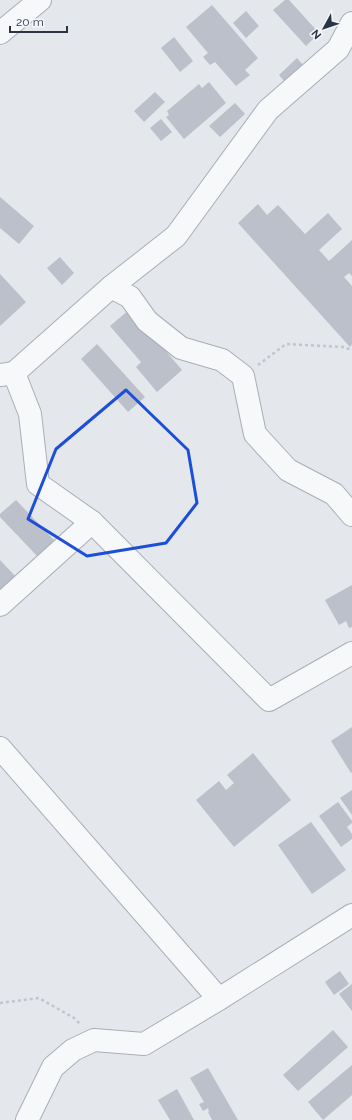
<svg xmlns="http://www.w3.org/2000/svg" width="352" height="1120" viewBox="0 0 352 1120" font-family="Raleway,sans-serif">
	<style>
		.building { fill: #bbc0ca }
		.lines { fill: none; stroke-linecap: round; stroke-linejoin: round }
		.minor-casing { stroke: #a9aeb7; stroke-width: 24 }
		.path { stroke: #c2c5cb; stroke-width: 2.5; stroke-dasharray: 3 3; stroke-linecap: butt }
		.minor { stroke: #f7f8fa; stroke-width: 22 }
		.marked { fill: none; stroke: #1d4ed8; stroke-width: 3; stroke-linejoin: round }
	</style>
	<rect width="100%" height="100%" fill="#e4e7ec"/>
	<g class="building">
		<polygon points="285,0 289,0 319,33 306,46 273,10"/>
		<polygon points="212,5 258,58 245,70 250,75 236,86 215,62 210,65 203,57 208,53 186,27"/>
		<polygon points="246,11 259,26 246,38 233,23"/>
		<polygon points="174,37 193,61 180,72 161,48"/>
		<polygon points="297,58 304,66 286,83 279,75"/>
		<polygon points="209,82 226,103 184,139 166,117 169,115 167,111 199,84 202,88"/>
		<polygon points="155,92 165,102 144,122 134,111"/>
		<polygon points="235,103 245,114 220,137 209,126"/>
		<polygon points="161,119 172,132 161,141 150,128"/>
		<polygon points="0,197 34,226 19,244 0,228"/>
		<polygon points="258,204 267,215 278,205 305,234 328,213 342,229 319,250 329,261 352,240 352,276 349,273 344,277 352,286 352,344 350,347 238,223"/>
		<polygon points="60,257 74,273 62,285 47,268"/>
		<polygon points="0,274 26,302 0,326"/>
		<polygon points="130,309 182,370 157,392 136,367 141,362 110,326"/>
		<polygon points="97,344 145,397 128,412 81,359"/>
		<polygon points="16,500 55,541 38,557 0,517 0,514"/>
		<polygon points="0,560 18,579 0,594"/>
		<polygon points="352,585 352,627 349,628 346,621 339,625 325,600"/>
		<polygon points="352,727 352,772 351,773 331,741"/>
		<polygon points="253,753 291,800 234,847 196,800 219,781 226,790 234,783 227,775"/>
		<polygon points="352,790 352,815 340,798"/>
		<polygon points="338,802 352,821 352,823 347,827 352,834 352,839 341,847 319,816"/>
		<polygon points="311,822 346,870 312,894 278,845"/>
		<polygon points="340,971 349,984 334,995 325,982"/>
		<polygon points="352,984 352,1011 339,994"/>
		<polygon points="333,1030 348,1047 298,1091 283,1075"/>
		<polygon points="352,1065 352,1095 323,1120 308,1102"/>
		<polygon points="208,1068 238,1120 212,1120 208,1112 209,1111 208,1108 203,1111 199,1104 204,1102 190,1078"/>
		<polygon points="177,1089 194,1120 170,1120 158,1100"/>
	</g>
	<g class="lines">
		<defs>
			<g id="minor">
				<polyline points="0,33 40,0"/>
				<polyline points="111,287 130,297 147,321 181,348 222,360 243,376 255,434 288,470 334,494 352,515"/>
				<polyline points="14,373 30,414 38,484 92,522 269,700 352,653"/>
				<polyline points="0,375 14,373 111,287 176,236 268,110 338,49 352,23"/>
				<polyline points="0,605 92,522"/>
				<polyline points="0,748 219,999"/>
				<polyline points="27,1120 53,1067 73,1050 94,1040 144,1044 219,999 352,915"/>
			</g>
		</defs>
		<use href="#minor" class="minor-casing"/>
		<g class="path">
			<polyline points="258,365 286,344 343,347 352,350"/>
			<polyline points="0,1003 39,998 74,1018 80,1024"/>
		</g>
		<use href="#minor" class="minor"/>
	</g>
	<path class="marked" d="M 126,390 L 188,450 L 197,503 L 166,543 L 87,556 L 28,519 L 56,449 Z"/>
	<g transform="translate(324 28) rotate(230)" stroke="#f4f6f9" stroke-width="3" paint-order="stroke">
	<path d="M0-3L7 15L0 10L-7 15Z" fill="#2b3445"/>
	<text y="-6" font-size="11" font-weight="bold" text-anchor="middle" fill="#2b3445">N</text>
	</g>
	<path d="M10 26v6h57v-6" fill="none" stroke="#2b3445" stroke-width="2"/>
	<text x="16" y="26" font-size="12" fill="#2b3445" stroke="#f4f6f9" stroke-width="3" paint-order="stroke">20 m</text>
</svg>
